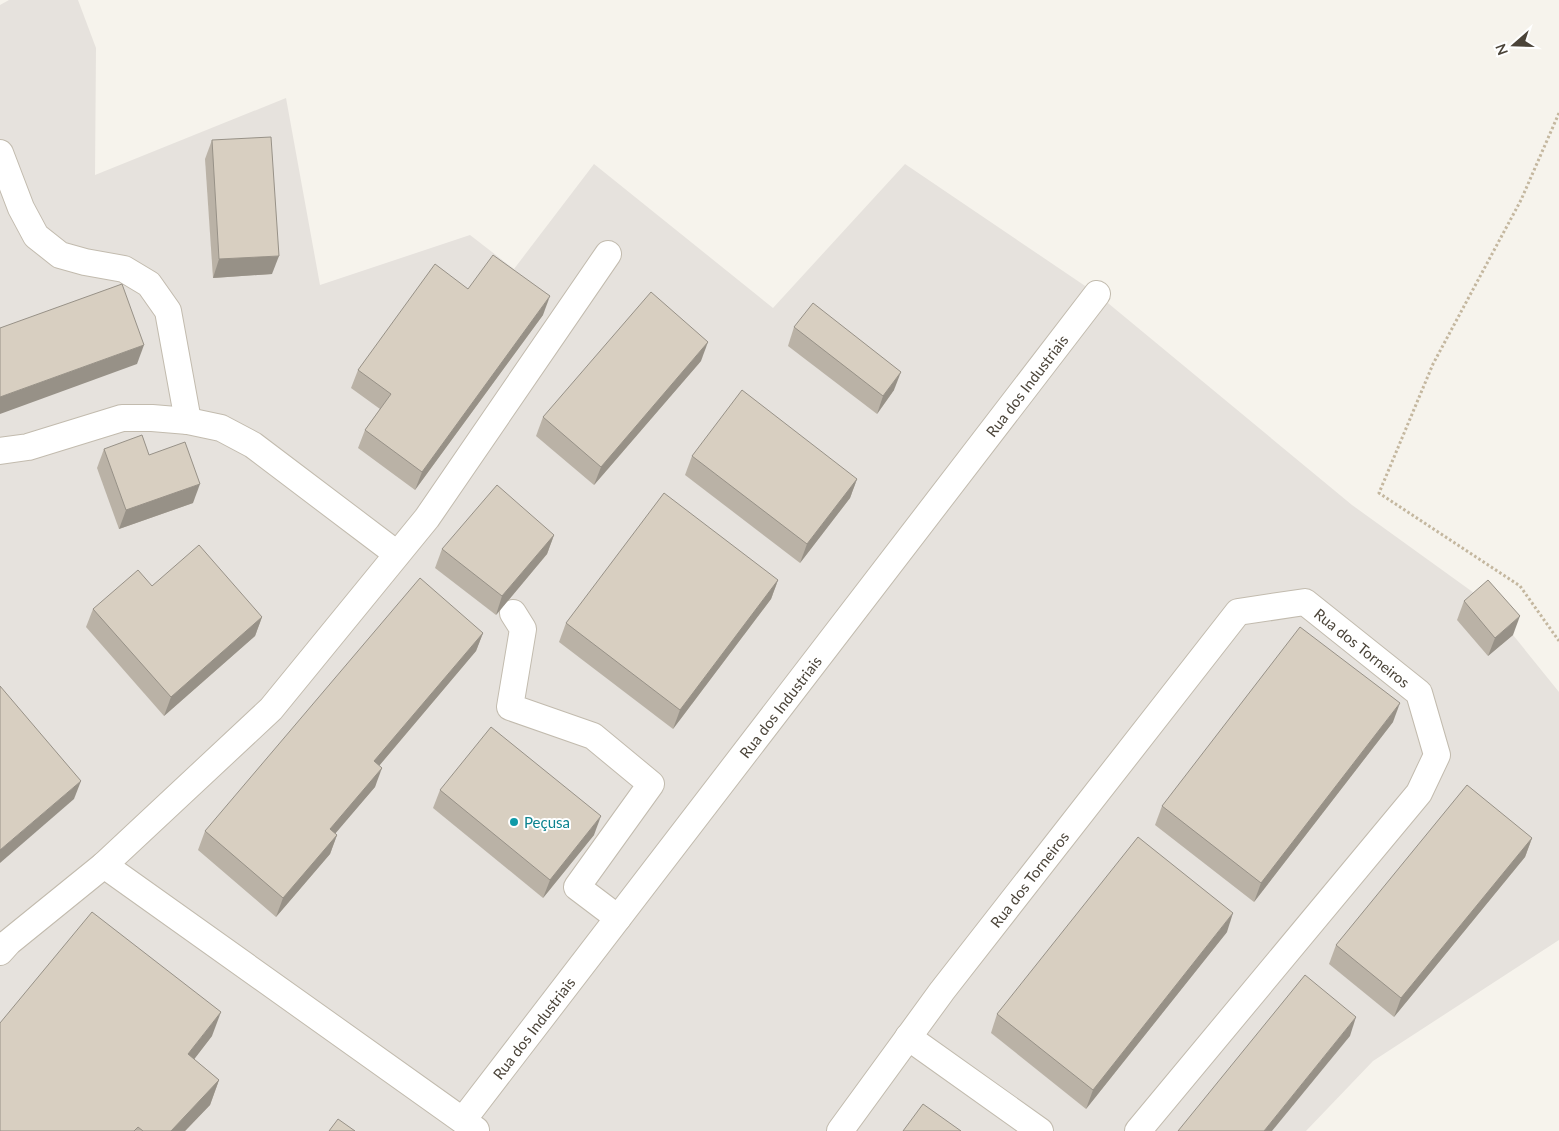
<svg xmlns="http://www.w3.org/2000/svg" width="1559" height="1131" viewBox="0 0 1559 1131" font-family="Lato,sans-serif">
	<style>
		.industrial { fill: #e6e2dd }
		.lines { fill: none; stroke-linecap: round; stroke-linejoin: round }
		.minor-casing { stroke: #c2bbae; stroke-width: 28 }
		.path { stroke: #c4b79f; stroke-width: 3; stroke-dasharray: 2.5 2.5; stroke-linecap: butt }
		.minor { stroke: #fff; stroke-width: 26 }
		.wall { fill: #bab2a6 }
		.shaded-wall { fill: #979187 }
		.building { fill: #d8cfc1; stroke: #979187 }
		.culture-dot { fill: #0f9aa8; stroke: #fff; stroke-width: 2 }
		.labels { text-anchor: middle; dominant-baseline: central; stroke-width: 4; stroke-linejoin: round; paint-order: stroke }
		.street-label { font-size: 15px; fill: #4b4439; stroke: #fff }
		.culture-label { font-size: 15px; fill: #0d838f; stroke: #fff; text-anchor: start }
	</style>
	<rect width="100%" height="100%" fill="#f6f3ec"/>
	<polygon class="industrial" points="9,0 78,0 96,48 95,175 286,98 320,285 470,235 514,269 594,164 773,308 905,164 1097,294 1352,505 1481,598 1513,635 1559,692 1559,940 1373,1061 1306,1131 0,1131 0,5"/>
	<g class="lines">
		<defs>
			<g id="minor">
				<polyline points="0,153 21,208 36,236 60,255 85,262 124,269 149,284 168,311 188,421"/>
				<polyline points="0,451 28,447 122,418 152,418 188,421 221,428 253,445 397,554"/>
				<polyline points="513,613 523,629 510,707 593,736 651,784 577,887 618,918"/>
				<polyline points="104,865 476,1130"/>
				<polyline points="0,952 9,942 104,865 271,709 427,518 608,254"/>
				<polyline points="908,1037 1040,1131"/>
				<path id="s1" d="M 463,1120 L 1097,294"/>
				<path id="s2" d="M 840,1131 L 942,991 L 1238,612 L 1305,602 L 1419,693 L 1437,755 L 1419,793 L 1138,1131"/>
			</g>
		</defs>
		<use href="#minor" class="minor-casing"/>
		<polyline class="path" points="1559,113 1521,200 1433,364 1379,493 1520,586 1559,641"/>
		<use href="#minor" class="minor"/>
	</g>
	<g class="wall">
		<polygon points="212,140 272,274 213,278 205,159"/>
		<polygon points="468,289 543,315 415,490 358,448 365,430 380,409 351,388 358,370"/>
		<polygon points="794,327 894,390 877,414 788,346"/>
		<polygon points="701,361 594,485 536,436 543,417"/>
		<polygon points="104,449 149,455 193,503 119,529 97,468"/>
		<polygon points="692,456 857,479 850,498 800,563 685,475"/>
		<polygon points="554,535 547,554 496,615 435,568 442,549"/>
		<polygon points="778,580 771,599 673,729 559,642 566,623"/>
		<polygon points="152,586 262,617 255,636 164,716 86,627 93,609"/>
		<polygon points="1464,601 1513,635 1488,656 1457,620"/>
		<polygon points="483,633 476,651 379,766 375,787 335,833 337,835 330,854 276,917 198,850 205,831"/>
		<polygon points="1393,722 1254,902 1155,825 1162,806"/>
		<polygon points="440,790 594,835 543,898 433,808"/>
		<polygon points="1532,838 1525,857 1394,1017 1329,964 1336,945"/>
		<polygon points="1227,932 1086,1109 991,1033 997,1014"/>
		<polygon points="212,1036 194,1059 219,1080 210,1105 185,1131 0,1131"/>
	</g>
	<g class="shaded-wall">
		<polygon points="279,256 272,274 213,278 219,259"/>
		<polygon points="550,296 543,315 415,490 422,472"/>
		<polygon points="708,342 701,361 594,485 601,467"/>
		<polygon points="144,345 137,364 0,414 0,397"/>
		<polygon points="901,372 894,390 877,414 883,396"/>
		<polygon points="857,479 850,498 800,563 807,544"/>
		<polygon points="200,484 193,503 119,529 126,510"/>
		<polygon points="554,535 547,554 496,615 502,596"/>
		<polygon points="778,580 771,599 673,729 680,710"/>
		<polygon points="1520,616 1513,635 1488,656 1495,638"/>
		<polygon points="262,617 255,636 164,716 171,697"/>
		<polygon points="483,633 476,651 367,780 374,761"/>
		<polygon points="1400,703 1393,722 1254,902 1261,883"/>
		<polygon points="382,768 375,787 323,848 330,829"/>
		<polygon points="81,781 74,799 0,863 0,850"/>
		<polygon points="601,816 594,835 543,898 550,880"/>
		<polygon points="337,835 330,854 276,917 283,898"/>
		<polygon points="1532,838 1525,857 1394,1017 1401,998"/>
		<polygon points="1233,913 1227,932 1086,1109 1093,1090"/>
		<polygon points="221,1012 212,1036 179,1079 188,1054"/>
		<polygon points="1356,1017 1350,1036 1272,1131 1264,1131"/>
		<polygon points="219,1080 210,1105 185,1131 171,1131"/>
	</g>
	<g class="building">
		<polygon points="271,137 279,256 219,259 212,140"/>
		<polygon points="493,255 550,296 422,472 365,430 391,394 358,370 435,264 468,289"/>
		<polygon points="122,284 144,345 0,397 0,328"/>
		<polygon points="651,292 708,342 601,467 543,417"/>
		<polygon points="813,303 901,372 883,396 794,327"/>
		<polygon points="742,390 857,479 807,544 692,456"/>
		<polygon points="142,435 149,455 185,442 200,484 126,510 104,449"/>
		<polygon points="497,485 554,535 502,596 442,549"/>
		<polygon points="664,493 778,580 680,710 566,623"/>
		<polygon points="199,545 262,617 171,697 93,609 138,570 152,586"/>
		<polygon points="420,578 483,633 374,761 382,768 330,829 337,835 283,898 205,831"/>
		<polygon points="1488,580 1520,616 1495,638 1464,601"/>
		<polygon points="1300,627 1400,703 1261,883 1162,806"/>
		<polygon points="0,686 81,781 0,850"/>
		<polygon points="491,727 601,816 550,880 440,790"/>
		<polygon points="1467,785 1532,838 1401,998 1336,945"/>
		<polygon points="1138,837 1233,913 1093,1090 997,1014"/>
		<polygon points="92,912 221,1012 188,1054 219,1080 171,1131 143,1131 138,1127 134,1131 0,1131 0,1023"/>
		<polygon points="1305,975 1356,1017 1264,1131 1178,1131"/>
		<polygon points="923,1104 961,1131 903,1131"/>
		<polygon points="338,1119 355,1131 329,1131"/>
	</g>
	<circle class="culture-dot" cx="514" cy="822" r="5"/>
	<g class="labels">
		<g class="street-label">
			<text stroke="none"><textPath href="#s1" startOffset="926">Rua dos Industriais</textPath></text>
			<text stroke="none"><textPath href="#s2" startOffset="795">Rua dos Torneiros</textPath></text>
			<text stroke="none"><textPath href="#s1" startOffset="521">Rua dos Industriais</textPath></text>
			<text stroke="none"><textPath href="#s2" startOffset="315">Rua dos Torneiros</textPath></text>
			<text stroke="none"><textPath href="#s1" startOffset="116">Rua dos Industriais</textPath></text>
		</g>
		<g class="culture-label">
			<text x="524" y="822">Peçusa</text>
		</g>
	</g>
	<g transform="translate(1514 45) rotate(250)" stroke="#ffffff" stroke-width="4" paint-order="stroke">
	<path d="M0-4L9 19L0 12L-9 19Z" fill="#4b4439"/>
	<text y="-8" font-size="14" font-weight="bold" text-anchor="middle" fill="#4b4439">N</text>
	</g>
</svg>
